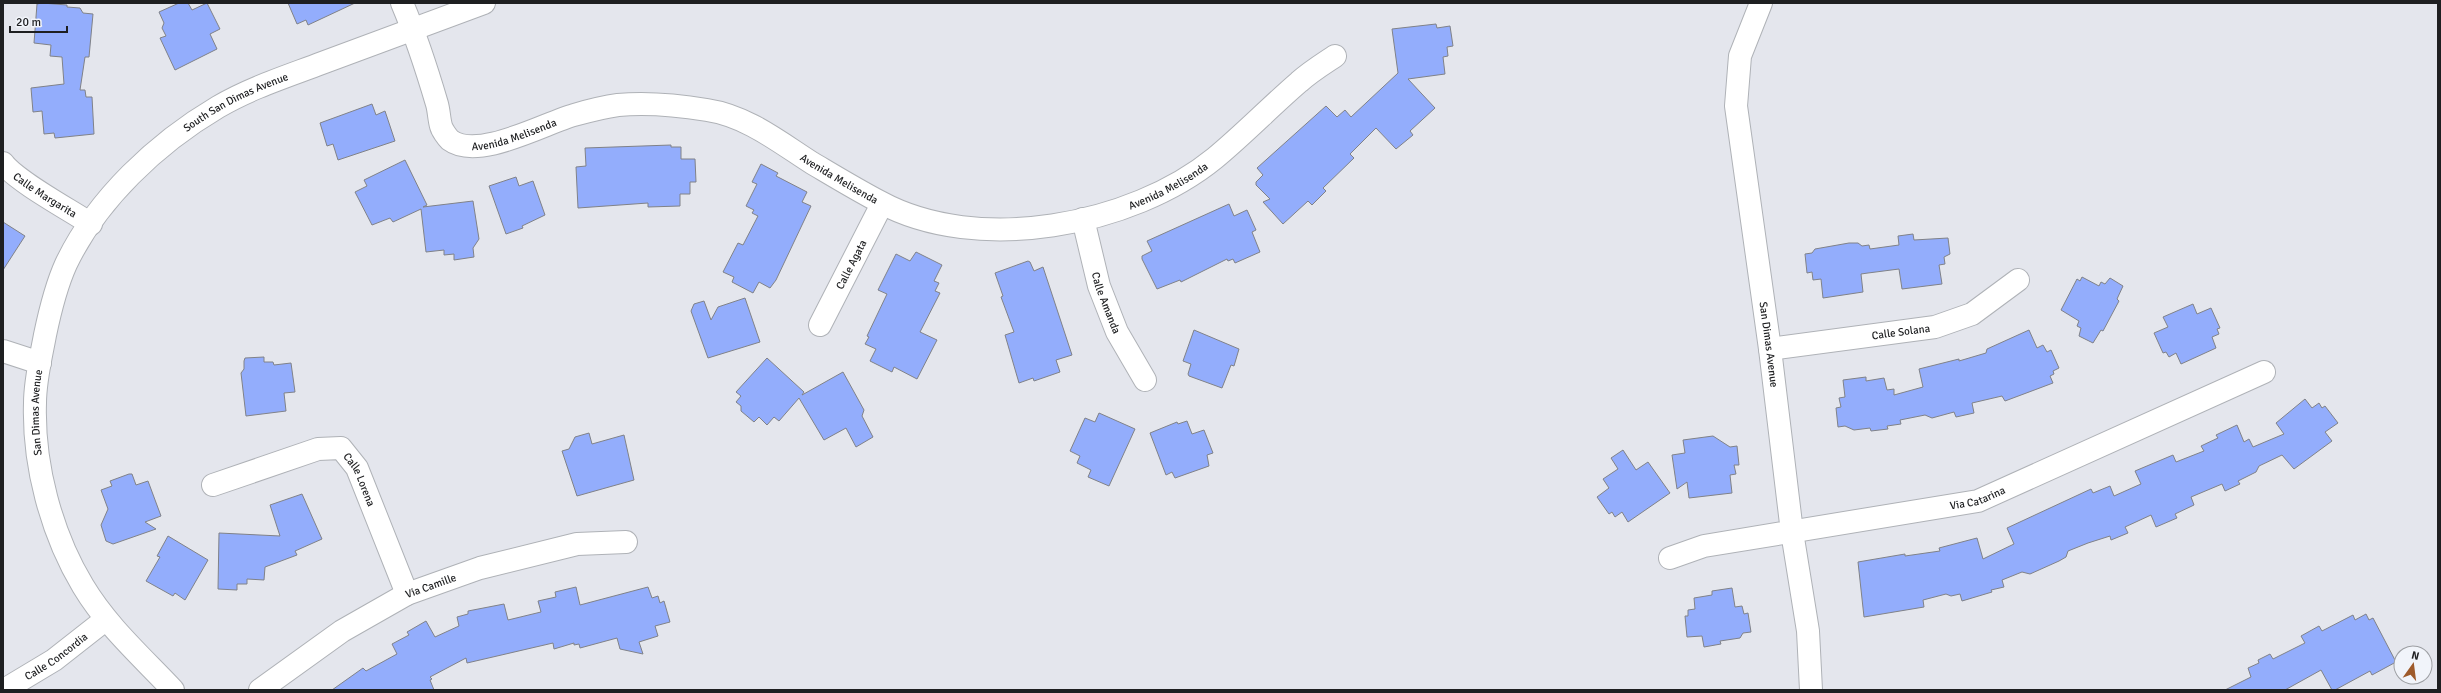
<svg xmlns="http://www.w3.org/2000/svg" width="2441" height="693" viewBox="0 0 2441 693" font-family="Signika,sans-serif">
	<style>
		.building { fill: #93adfc; stroke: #808288 }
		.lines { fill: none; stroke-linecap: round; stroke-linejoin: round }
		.minor-casing { stroke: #afb2b7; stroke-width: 24 }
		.minor { stroke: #fff; stroke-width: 22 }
		.labels { text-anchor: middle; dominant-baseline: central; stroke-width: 3; stroke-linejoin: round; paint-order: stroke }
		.street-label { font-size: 11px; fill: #1e1f21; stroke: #f1f4fa }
	</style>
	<rect width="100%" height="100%" fill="#e4e6ed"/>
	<g class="building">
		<polygon points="42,3 67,5 67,7 80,8 83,13 93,14 89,57 85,57 80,90 85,90 86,97 92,97 94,134 55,138 54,133 44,134 42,111 33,112 31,88 64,84 62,57 50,56 51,45 34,43 37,4"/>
		<polygon points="179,3 188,3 192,10 207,3 220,29 210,34 217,49 175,70 160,38 166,36 162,28 164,23 159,12"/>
		<polygon points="288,3 355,3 308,25 306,20 297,24"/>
		<polygon points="1436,24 1437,28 1450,26 1453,46 1447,47 1448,56 1443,57 1445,74 1408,79 1435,108 1410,131 1413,135 1396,149 1376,128 1350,154 1354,158 1323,188 1326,191 1312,205 1308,201 1283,224 1263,202 1270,199 1256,185 1256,182 1263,175 1257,168 1326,106 1337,117 1345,110 1351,117 1398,73 1392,29"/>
		<polygon points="372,104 376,115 385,111 395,141 338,160 333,144 327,146 320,123"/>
		<polygon points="671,145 671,147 681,147 681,159 695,159 696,182 690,182 690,194 680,194 680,206 648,207 648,203 578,208 576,167 586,166 585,148"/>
		<polygon points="405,160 427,205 423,207 473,201 479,239 473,248 474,257 454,260 454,254 444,255 444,250 426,252 421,209 393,222 390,218 372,225 355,192 367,186 364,180"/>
		<polygon points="761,164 778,173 776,176 807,192 802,202 811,206 776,280 770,288 759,282 753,293 732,282 734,277 723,272 738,243 743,245 758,216 752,213 754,210 746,206 757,184 752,182"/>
		<polygon points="516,177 519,186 533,181 545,215 522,226 523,228 506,234 489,186"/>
		<polygon points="1229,204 1234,216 1247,210 1256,230 1252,232 1260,252 1235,263 1233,259 1228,261 1227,259 1181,282 1180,280 1157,289 1142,259 1142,256 1152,251 1147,241"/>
		<polygon points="3,222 25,236 3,270"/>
		<polygon points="1913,234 1914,240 1948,238 1950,254 1944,257 1945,264 1939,265 1942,284 1902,289 1899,269 1868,273 1861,274 1863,292 1823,298 1821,279 1813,280 1812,272 1807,273 1805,254 1812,253 1815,249 1849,243 1858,243 1862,246 1869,245 1870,249 1899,245 1898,236"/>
		<polygon points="916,252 942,265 934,281 939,283 935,291 940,293 920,332 937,340 917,379 894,367 892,372 870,361 876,349 865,344 869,337 867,336 887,294 878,290 896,254 910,261"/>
		<polygon points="1028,261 1030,262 1034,271 1043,267 1072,355 1056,360 1060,372 1034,381 1033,378 1019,383 1005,335 1014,332 1001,297 1003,296 995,273"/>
		<polygon points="2082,277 2099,286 2101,282 2105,284 2110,278 2123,286 2117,299 2119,301 2103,331 2101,330 2093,343 2079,336 2081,328 2077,326 2079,321 2061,310 2077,279 2080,281"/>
		<polygon points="745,298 760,342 708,358 691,311 694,304 704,301 711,320 718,307"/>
		<polygon points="2193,304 2197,314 2211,308 2220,328 2217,329 2219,334 2212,337 2216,348 2181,364 2176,353 2169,357 2166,352 2163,353 2154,333 2168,327 2163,317"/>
		<polygon points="1194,330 1239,349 1234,366 1231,365 1222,388 1189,376 1188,374 1191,364 1183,361"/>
		<polygon points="2029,330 2037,348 2043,345 2047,352 2051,350 2059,368 2053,371 2054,374 2050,376 2053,383 2005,401 2002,396 1972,403 1974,413 1956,417 1954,412 1932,418 1925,415 1900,420 1901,424 1887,426 1888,429 1871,431 1870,428 1854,430 1845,426 1838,427 1836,408 1841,407 1839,398 1845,397 1843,380 1866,377 1866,381 1884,378 1887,390 1894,389 1894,395 1923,387 1919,369 1959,359 1959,361 1986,353 1987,349"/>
		<polygon points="264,357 264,362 273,362 274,365 291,363 295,392 284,393 286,411 246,416 241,373 244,369 244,361 245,358"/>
		<polygon points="767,358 804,392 802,395 843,372 864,410 862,416 873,437 856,447 846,428 824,440 799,398 779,421 774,417 767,425 759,417 754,422 741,411 741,406 736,402 741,396 736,392"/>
		<polygon points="2305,399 2312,408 2319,403 2322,408 2325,406 2338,423 2325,432 2332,441 2294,469 2282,455 2259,466 2256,472 2238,481 2240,484 2225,491 2222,484 2191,497 2194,505 2175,514 2177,518 2156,527 2151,515 2125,527 2128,533 2111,540 2110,536 2088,543 2068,551 2066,557 2059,561 2030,574 2022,572 2002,580 2004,587 1991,590 1992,592 1962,601 1960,594 1951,596 1946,594 1923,600 1924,607 1864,617 1858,562 1905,554 1905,556 1940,551 1939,548 1977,538 1983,559 2014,544 2007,528 2091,489 2093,493 2110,486 2114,496 2141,484 2135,471 2173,455 2176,462 2204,451 2201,446 2218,438 2216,435 2237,425 2244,442 2249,439 2253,447 2284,434 2276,423"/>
		<polygon points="1099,413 1135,429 1109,486 1088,477 1091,470 1077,463 1080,456 1070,451 1085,418 1095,422"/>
		<polygon points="1187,421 1192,434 1204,430 1213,453 1207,455 1209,466 1175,478 1172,472 1166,475 1150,433 1177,422 1178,424"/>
		<polygon points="589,433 592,444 624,435 634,480 577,496 562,451 569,449 575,437"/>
		<polygon points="1713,436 1730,447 1737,446 1739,465 1734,465 1736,474 1730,475 1732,493 1689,498 1687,482 1677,489 1672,455 1685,453 1683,440"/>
		<polygon points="1623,450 1636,470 1648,462 1670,493 1628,522 1622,512 1615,517 1612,512 1609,514 1597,497 1609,488 1603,479 1618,469 1611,458"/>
		<polygon points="129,474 132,474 136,485 148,481 161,516 145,522 156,529 113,544 106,541 101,525 108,509 101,490 112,486 110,481"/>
		<polygon points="302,494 322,539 295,551 297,555 265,567 264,580 247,579 247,584 237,584 237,590 218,589 219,533 280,536 270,505"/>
		<polygon points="168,536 208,560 185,600 175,593 173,596 146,581 160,557 157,556"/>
		<polygon points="576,587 580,605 648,587 652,598 658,596 660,603 664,601 670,622 655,626 658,636 639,642 643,654 620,649 617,638 580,648 579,644 574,645 574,643 554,649 553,643 467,663 466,658 430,677 432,679 430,680 434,690 332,690 363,668 366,671 397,654 392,644 409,635 407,632 426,621 435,637 459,626 457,617 468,614 468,611 504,604 508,620 541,612 538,601 556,597 555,592"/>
		<polygon points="1732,588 1735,607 1742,606 1744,614 1748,613 1751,632 1743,633 1740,638 1720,641 1721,644 1704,647 1702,636 1687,637 1685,616 1688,616 1688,610 1695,609 1694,598 1712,595 1712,591"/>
		<polygon points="2366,614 2369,620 2373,618 2396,662 2372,675 2370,671 2335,690 2332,690 2321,670 2285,690 2225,690 2251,677 2248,668 2259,663 2258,660 2270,654 2273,659 2305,643 2301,636 2319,626 2322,631 2353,615 2355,620"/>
	</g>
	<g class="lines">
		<defs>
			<g id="minor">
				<path id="s1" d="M 402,3 C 416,36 427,70 437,104 C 439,111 439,119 441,126 C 442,130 447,137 450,140 C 478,161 545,123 574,115 C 588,111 603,107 618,105 C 648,102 677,105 707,110 C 747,116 779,142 812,163 C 834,176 857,190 880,202 C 977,255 1132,226 1215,158 C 1244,134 1270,107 1299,82 C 1310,72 1323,64 1335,56"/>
				<path id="s2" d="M 1761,3 L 1740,56 L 1736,106 L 1770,349 L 1792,532 L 1808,631 L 1811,690"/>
				<path id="s3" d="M 3,163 C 16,181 70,210 91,224"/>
				<path id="s4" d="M 1083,219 L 1099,286 L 1117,332 L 1145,380"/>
				<path id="s5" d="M 820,325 L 882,204"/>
				<path id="s6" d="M 1770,349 L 1935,327 L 1972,314 L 2018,280"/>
				<polyline points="3,351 40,363"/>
				<path id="s7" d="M 213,485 L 318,449 L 341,448 L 357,468 L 407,594"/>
				<path id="s8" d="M 1670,558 L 1704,546 L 1978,501 L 2264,372"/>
				<path id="s9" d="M 4,690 L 54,660 L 105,620"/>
				<path id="s10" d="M 173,690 C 141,656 107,626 83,586 C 51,533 33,464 35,403 C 35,380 41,357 45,335 C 50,311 56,286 66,264 C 97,199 157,143 218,107 C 250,88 288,76 322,63 C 376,43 430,23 484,3"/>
				<path id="s11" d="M 260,690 L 342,631 L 407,594 L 480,568 L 577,544 L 626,542"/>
			</g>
		</defs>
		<use href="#minor" class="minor-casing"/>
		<use href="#minor" class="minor"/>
	</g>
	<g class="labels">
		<g class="street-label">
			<text stroke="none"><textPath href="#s10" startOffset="712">South San Dimas Avenue</textPath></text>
			<text stroke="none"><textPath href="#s1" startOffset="213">Avenida Melisenda</textPath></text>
			<text stroke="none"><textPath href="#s1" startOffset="561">Avenida Melisenda</textPath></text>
			<text stroke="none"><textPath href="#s1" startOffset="908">Avenida Melisenda</textPath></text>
			<text stroke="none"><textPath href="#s3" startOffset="53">Calle Margarita</textPath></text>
			<text stroke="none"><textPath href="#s5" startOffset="68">Calle Agata</textPath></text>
			<text stroke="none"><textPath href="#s4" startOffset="87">Calle Amanda</textPath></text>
			<text stroke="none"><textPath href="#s6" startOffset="132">Calle Solana</textPath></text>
			<text stroke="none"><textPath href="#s2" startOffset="348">San Dimas Avenue</textPath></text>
			<text stroke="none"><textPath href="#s10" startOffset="320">San Dimas Avenue</textPath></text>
			<text stroke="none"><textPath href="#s7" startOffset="171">Calle Lorena</textPath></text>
			<text stroke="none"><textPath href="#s8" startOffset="314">Via Catarina</textPath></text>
			<text stroke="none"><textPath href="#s11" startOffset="201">Via Camille</textPath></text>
			<text stroke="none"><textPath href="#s9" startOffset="62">Calle Concordia</textPath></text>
		</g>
	</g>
	<rect width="2441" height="693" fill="none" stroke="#1e1f21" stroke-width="8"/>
	<g transform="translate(2413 665) rotate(14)"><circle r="19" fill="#f1f4fa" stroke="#9d9fa3"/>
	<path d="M0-3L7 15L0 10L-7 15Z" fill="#9e5a2b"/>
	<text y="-6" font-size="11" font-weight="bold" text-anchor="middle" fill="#1e1f21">N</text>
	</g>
	<path d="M10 26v6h57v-6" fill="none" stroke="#1e1f21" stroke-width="2"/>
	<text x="16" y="26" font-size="12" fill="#1e1f21" stroke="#f1f4fa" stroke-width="3" paint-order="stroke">20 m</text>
</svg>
